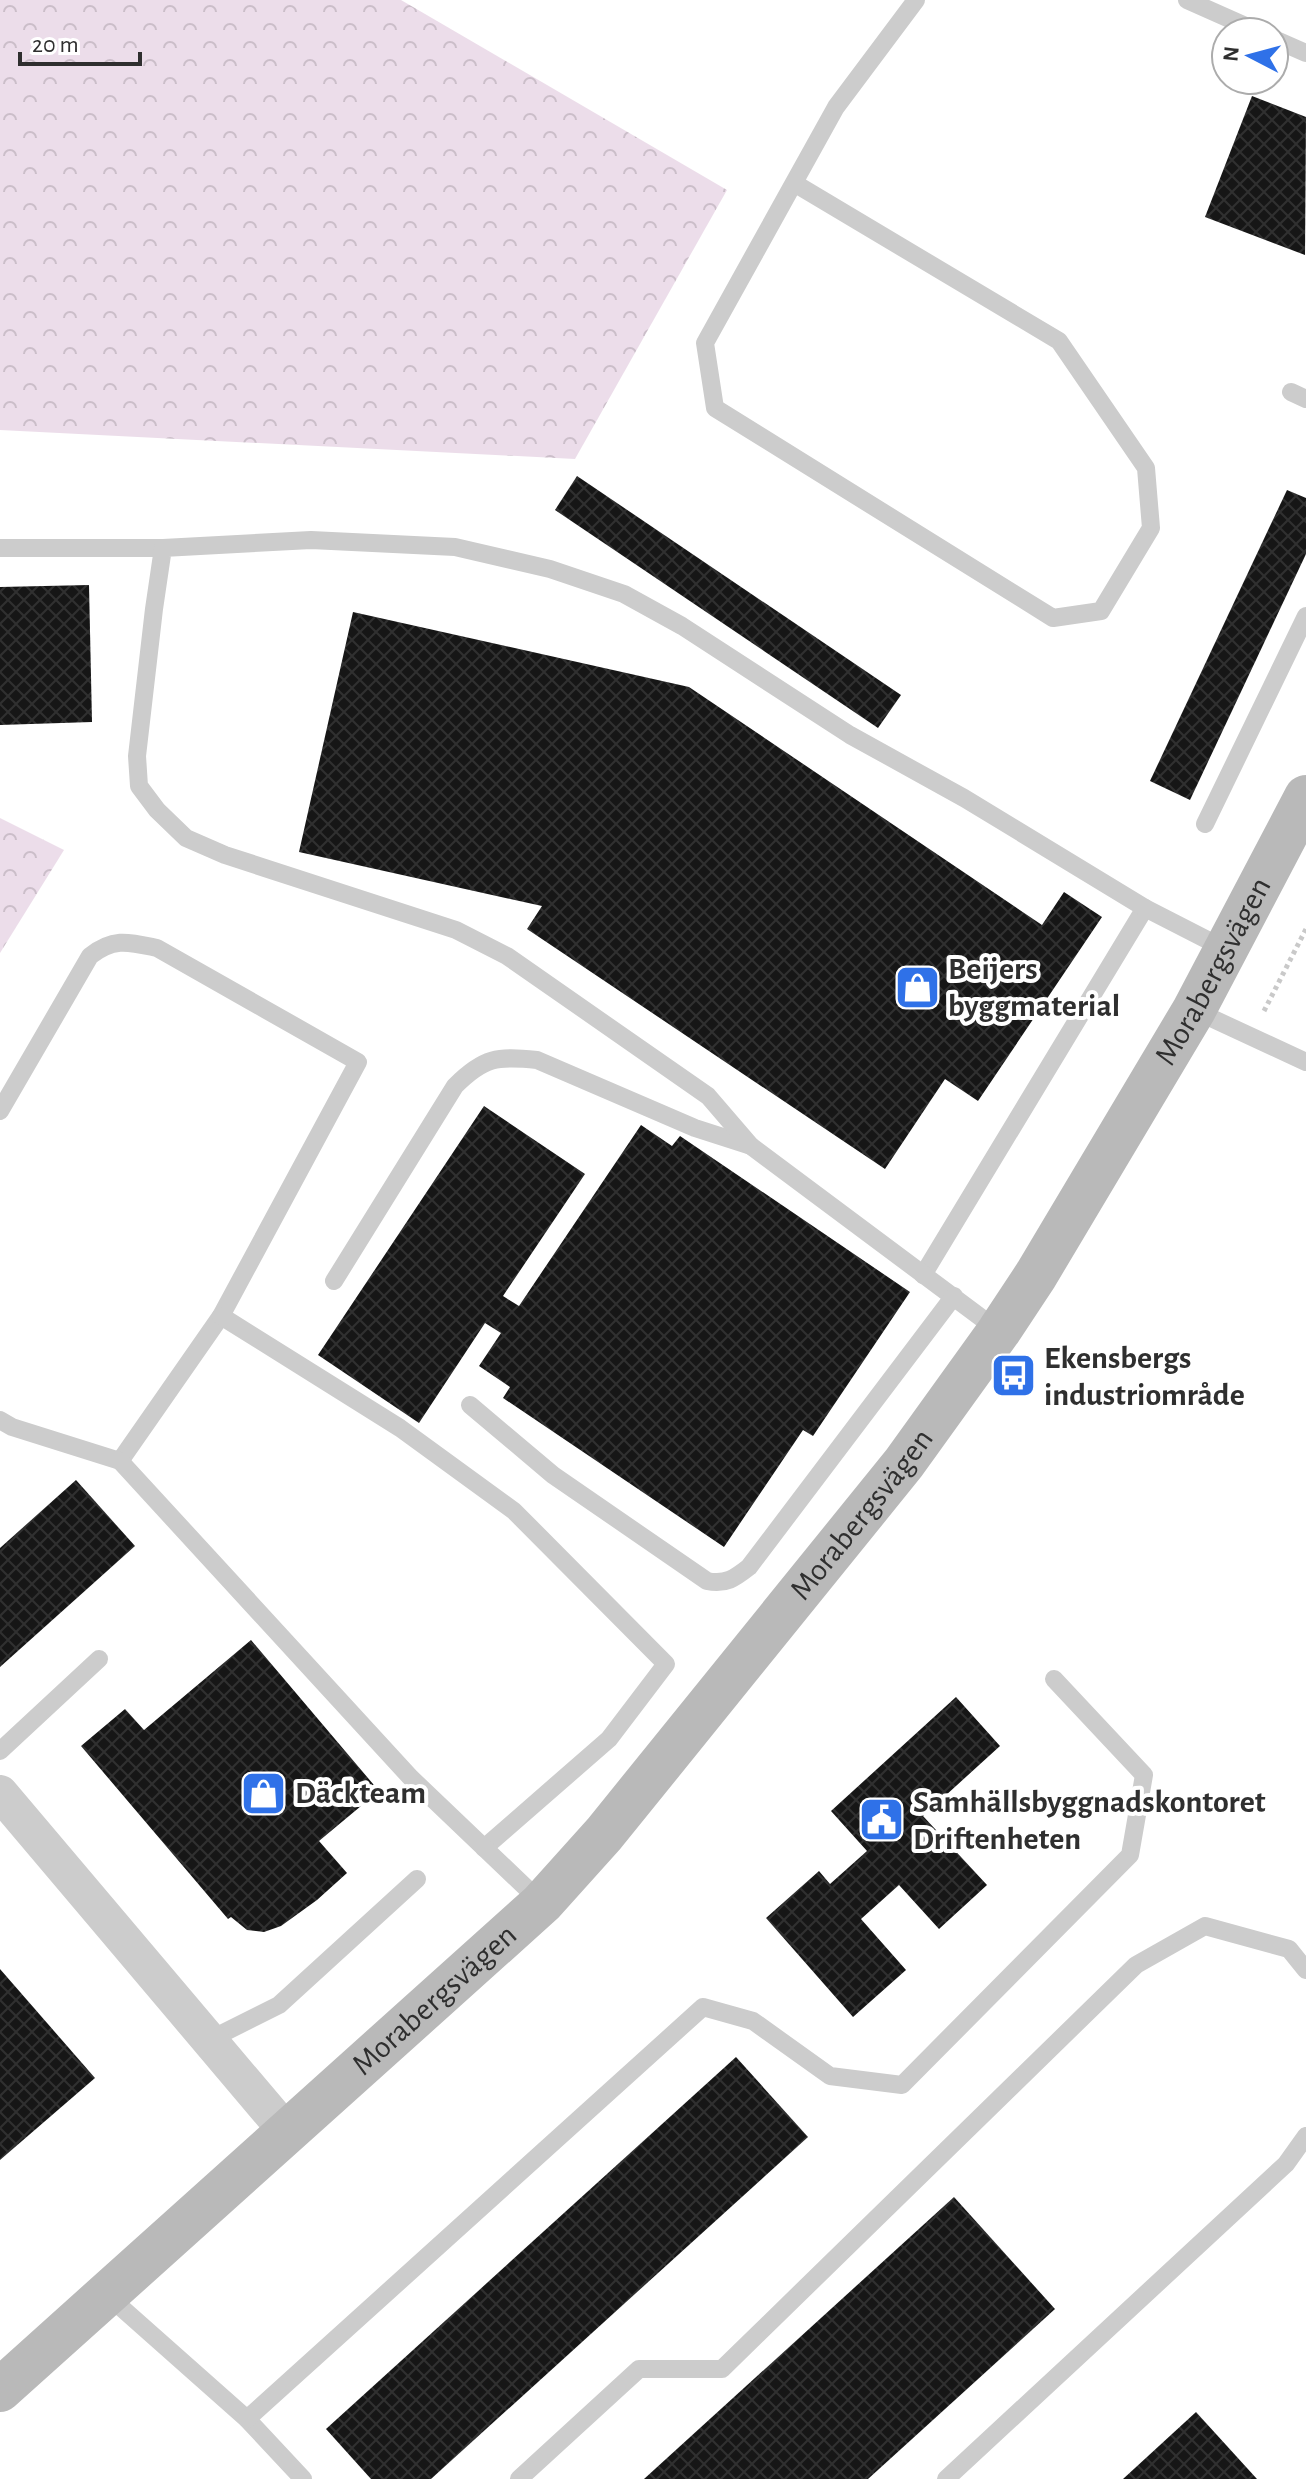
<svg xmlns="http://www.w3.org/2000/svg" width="1306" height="2479" viewBox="0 0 1306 2479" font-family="'Alegreya Sans',sans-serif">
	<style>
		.forest { fill: url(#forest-crowns) }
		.building { fill: url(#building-cross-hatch) }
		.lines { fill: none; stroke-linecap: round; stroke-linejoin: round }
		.path { stroke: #c9c9c9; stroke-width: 5; stroke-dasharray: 4 4; stroke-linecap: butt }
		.lane { stroke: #ccc; stroke-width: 18 }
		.street { stroke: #ccc; stroke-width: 36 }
		.secondary { stroke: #b9b9b9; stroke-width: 44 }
		.labels { text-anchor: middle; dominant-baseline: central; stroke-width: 8; stroke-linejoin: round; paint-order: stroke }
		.poi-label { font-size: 32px; font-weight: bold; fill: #2f2f2f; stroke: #fff; text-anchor: start }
		.street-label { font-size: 32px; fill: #2f2f2f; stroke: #fff }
	</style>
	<defs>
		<pattern id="forest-crowns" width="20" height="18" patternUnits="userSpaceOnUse" patternTransform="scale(2)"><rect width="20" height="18" fill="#ecddea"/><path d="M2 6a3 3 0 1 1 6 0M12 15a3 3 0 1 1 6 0" fill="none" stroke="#cbbec9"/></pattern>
		<pattern id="building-cross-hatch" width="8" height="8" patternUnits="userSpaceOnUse" patternTransform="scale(2)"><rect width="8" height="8" fill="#161616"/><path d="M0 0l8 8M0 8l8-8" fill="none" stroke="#303030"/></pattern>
	</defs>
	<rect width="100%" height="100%" fill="#fff"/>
	<g class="forest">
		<polygon points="0,0 401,0 727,190 575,459 0,430"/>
		<polygon points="0,818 64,850 0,953"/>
	</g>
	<g class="building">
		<polygon points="1252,96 1306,117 1305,255 1205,217"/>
		<polygon points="577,476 901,695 878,728 555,510"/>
		<polygon points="1287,490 1306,498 1306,554 1190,800 1150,781"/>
		<polygon points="89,585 92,722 0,725 0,587"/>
		<polygon points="353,612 689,687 1042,925 1064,892 1102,917 978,1101 945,1079 885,1169 527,929 542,906 299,852"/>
		<polygon points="484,1106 585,1174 503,1296 519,1306 641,1125 672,1146 680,1136 910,1292 813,1436 803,1430 724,1547 503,1398 510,1387 479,1366 501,1333 485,1323 419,1423 318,1355"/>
		<polygon points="76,1480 135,1546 0,1667 0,1548"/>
		<polygon points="251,1640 379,1791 319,1841 347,1873 317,1900 281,1926 264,1932 247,1930 231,1917 228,1919 81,1746 125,1709 144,1730"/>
		<polygon points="956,1697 1000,1746 923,1816 987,1885 939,1929 899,1885 861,1919 906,1970 853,2017 766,1918 819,1871 830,1884 867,1851 831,1811"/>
		<polygon points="0,1969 95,2078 0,2160"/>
		<polygon points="736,2057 808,2137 431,2479 371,2479 326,2429"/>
		<polygon points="954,2197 1055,2309 868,2479 644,2479"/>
		<polygon points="1196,2412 1257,2479 1123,2479"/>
	</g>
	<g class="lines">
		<polyline class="path" points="1264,1011 1306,929"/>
		<g class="lane">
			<polyline points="1187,0 1259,32"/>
			<polyline points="1274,39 1306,53"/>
			<polyline points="794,183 1059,341 1146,468 1151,528 1101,611 1053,618 715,408 705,343 836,107 916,0"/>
			<polyline points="1291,392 1306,399"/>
			<polyline points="0,548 163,548"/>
			<polyline points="1205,824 1306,616"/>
			<polyline points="1194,1010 1306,1062"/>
			<path d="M 0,1111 L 90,956 C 114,937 129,942 157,948 L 358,1062 L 221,1316 L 120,1461"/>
			<polyline points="923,1275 1145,908"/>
			<path d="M 334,1281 L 455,1086 C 484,1057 497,1056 537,1060 L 695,1128 L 751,1146"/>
			<polyline points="221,1316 400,1428 514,1511 666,1664 609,1739 484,1848"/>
			<polyline points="999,1331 751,1146 708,1096 507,956 456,930 225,855 186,838 157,810 139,786 137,756 154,609 163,548 311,540 455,547 550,569 624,594 682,626 850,735 964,798 1145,908 1227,950"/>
			<path d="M 470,1405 L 553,1475 L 707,1581 C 726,1585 735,1578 749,1567 L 954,1296"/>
			<polyline points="0,1420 12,1427 120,1461 411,1778 542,1903"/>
			<polyline points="0,1751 99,1659"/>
			<polyline points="209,2040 279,2005 417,1879"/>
			<polyline points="106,2294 247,2419 303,2479"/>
			<polyline points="247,2419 703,2007 753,2021 830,2076 902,2085 1130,1855 1144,1775 1054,1679"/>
			<polyline points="519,2479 639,2369 722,2369 1136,1965 1205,1926 1289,1949 1306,1970"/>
			<polyline points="946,2479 1286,2164 1306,2136"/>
		</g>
		<polyline class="street" points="0,1793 286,2131"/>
		<path class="secondary" id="s1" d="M 0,2390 L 542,1903 L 604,1834 L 904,1463 L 999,1331 L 1036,1275 L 1194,1010 L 1306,797"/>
	</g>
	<defs>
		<symbol id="shop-square" viewBox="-11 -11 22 22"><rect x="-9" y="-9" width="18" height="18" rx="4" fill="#2f71e8" stroke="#fff"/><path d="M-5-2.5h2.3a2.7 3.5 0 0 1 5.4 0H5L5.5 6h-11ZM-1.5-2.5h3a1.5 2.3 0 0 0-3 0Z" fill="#fff"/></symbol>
		<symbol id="bus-square" viewBox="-11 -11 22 22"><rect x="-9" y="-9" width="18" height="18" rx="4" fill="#2f71e8" stroke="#fff"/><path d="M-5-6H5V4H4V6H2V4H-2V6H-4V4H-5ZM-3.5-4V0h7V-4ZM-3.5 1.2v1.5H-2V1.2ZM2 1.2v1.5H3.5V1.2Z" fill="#fff"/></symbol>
		<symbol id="civic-square" viewBox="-11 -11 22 22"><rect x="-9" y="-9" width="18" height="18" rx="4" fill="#2f71e8" stroke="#fff"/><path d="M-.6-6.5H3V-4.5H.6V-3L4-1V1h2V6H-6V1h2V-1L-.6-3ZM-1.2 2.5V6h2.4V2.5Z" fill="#fff"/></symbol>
	</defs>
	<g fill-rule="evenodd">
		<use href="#shop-square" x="892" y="962" width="51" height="51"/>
		<use href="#bus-square" x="988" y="1350" width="51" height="51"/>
		<use href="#shop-square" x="238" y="1768" width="51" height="51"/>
		<use href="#civic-square" x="856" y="1794" width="51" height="51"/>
	</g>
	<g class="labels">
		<g class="poi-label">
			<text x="948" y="969">Beijers<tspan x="948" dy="37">byggmaterial</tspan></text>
			<text x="1044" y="1358">Ekensbergs<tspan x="1044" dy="37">industriområde</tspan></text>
			<text x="295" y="1793">Däckteam</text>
			<text x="913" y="1802">Samhällsbyggnadskontoret<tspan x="913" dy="37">Driftenheten</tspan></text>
		</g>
		<g class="street-label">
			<text stroke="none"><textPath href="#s1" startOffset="1880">Morabergsvägen</textPath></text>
			<text stroke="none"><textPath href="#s1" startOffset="1232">Morabergsvägen</textPath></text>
			<text stroke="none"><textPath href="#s1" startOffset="584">Morabergsvägen</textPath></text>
		</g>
	</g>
	<g transform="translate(1250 56) rotate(276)"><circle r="38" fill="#ffffff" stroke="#acacac" stroke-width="2"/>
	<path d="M0-6L14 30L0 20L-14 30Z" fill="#2f71e8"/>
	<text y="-12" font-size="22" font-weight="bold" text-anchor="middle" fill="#2f2f2f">N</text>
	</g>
	<path d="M20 52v12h120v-12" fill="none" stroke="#2f2f2f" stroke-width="4"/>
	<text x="32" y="52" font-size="24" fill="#2f2f2f" stroke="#ffffff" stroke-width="6" paint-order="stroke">20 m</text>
</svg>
